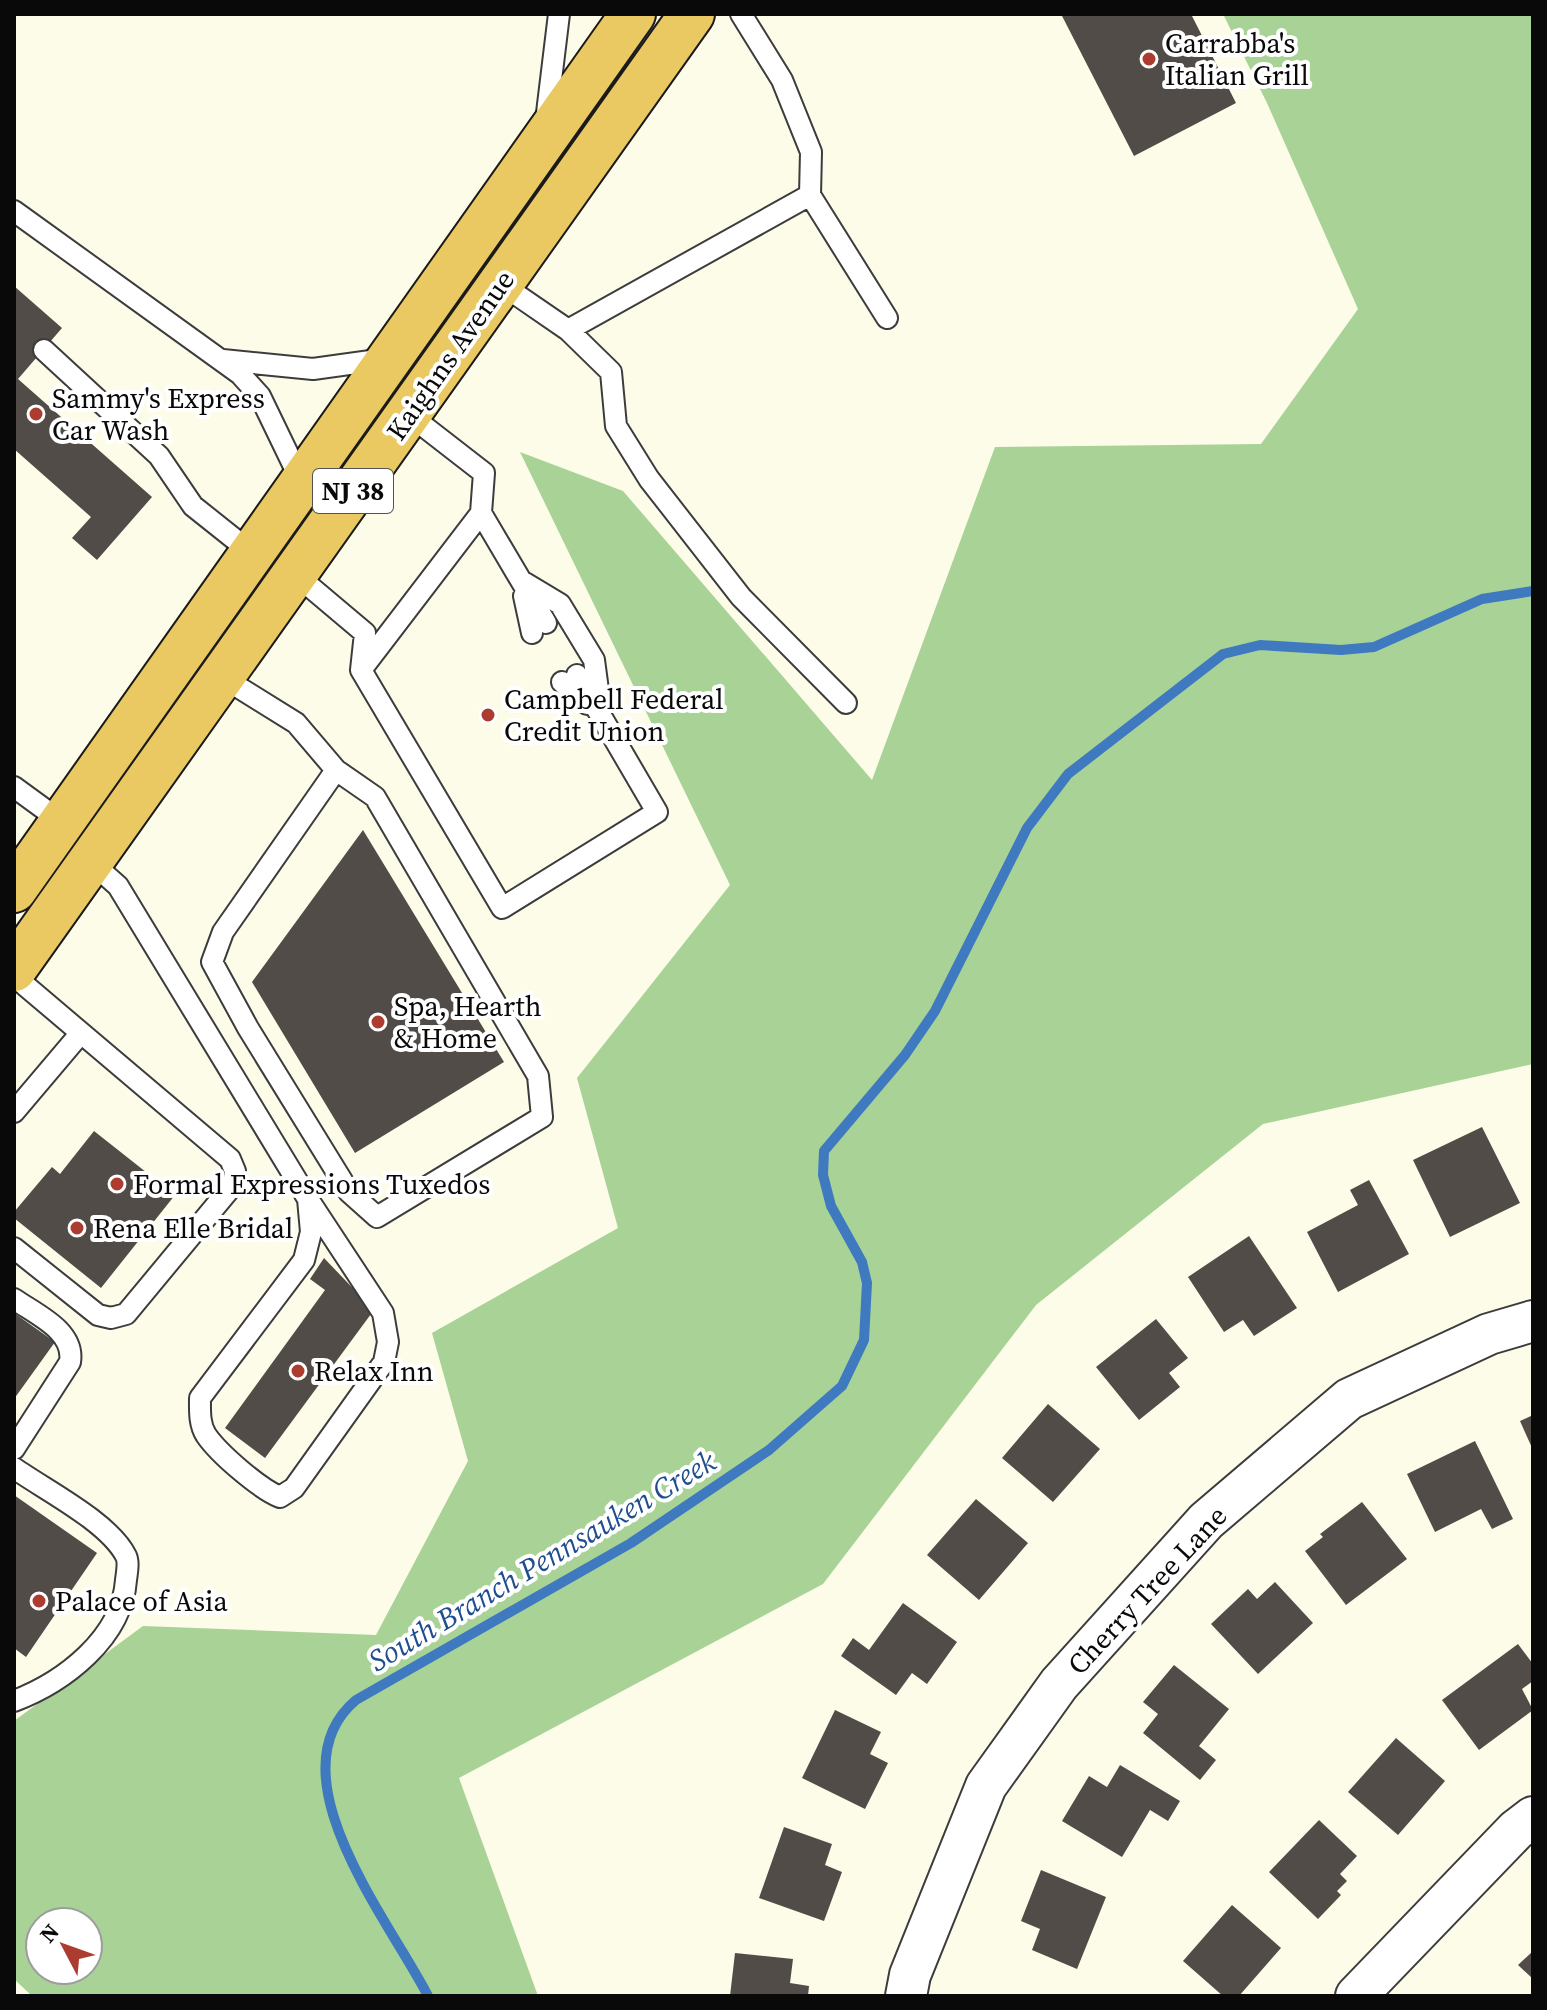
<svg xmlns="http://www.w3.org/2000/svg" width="1547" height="2010" font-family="'Source Serif 4',serif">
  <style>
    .forest { fill: #a8d296; fill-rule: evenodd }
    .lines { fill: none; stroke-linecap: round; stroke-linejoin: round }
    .stream { stroke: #3f79c0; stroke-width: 10 }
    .building { fill: #514c47 }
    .service-casing { stroke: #3c3c3c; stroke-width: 24 }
    .minor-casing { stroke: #3c3c3c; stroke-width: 44 }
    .trunk-casing { stroke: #1a1a1a; stroke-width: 48 }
    .service { stroke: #fff; stroke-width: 20 }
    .minor { stroke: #fff; stroke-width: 40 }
    .trunk { stroke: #eac862; stroke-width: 44 }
    .poi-dot { fill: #ac3c2f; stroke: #fff; stroke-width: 3 }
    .labels { text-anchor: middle; stroke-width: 8; stroke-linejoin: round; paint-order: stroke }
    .shield { fill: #fff; stroke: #535353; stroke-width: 2 }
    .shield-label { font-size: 26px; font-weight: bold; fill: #090909 }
    .poi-label { font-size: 28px; fill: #090909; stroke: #fff; text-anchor: start }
    .street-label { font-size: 28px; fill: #090909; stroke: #fff }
    .water-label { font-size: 30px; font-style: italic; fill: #1f4d8e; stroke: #fff }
  </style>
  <rect width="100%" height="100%" fill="#fdfce8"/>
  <path class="forest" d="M1223 14H1533V1064L1263 1124 1036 1305 823 1584 459 1778 538 1996H32L14 1979V1721L143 1626 376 1635 468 1461 432 1333 618 1228 577 1078 730 885 520 452 623 491 872 780 995 447 1261 444 1358 309 1267 103ZM40 1922H88V1970H40Z"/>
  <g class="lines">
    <path class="stream" d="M428 1996C391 1923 269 1773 356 1700L631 1543 769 1450 842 1386 864 1340 867 1283 862 1262 831 1206 823 1175 824 1151 905 1055 935 1011 1027 828 1068 774 1223 654 1260 645 1341 650 1374 647 1482 599 1533 591"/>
  </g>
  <path class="building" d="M1061 14H1191L1236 103 1134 156Z
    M14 286 62 328 18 379 152 497 97 560 72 538 91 517 14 449Z
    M363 830 504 1062 355 1153 252 982Z
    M1482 1127 1520 1203 1450 1237 1413 1160Z
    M94 1131 175 1195 101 1288 14 1218V1212L52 1167 60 1174Z
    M1369 1180 1409 1254 1338 1292 1307 1232 1358 1205 1350 1190Z
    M1249 1236 1297 1308 1254 1336 1243 1320 1224 1332 1188 1277Z
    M324 1258 367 1303 371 1314 265 1458 225 1428 325 1290 310 1279Z
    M14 1313 55 1342 14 1399Z
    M1156 1319 1188 1358 1169 1373 1180 1387 1139 1420 1096 1367Z
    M1048 1404 1100 1449 1053 1502 1002 1458Z
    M1533 1415V1450L1520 1421Z
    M1475 1441 1513 1519 1492 1529 1481 1509 1435 1532 1407 1474Z
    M14 1495 97 1553 26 1657 14 1648Z
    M976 1499 1028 1543 979 1600 927 1555Z
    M1362 1502 1407 1559 1346 1605 1305 1551 1323 1537 1320 1534Z
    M1275 1582 1313 1623 1258 1674 1211 1624 1248 1589 1257 1599Z
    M903 1603 957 1642 927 1684 912 1673 896 1695 841 1656 853 1638 869 1650Z
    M1518 1644 1533 1664V1681L1522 1689 1533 1710 1479 1750 1442 1700Z
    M1174 1665 1229 1709 1199 1746 1216 1760 1200 1780 1143 1733 1158 1714 1143 1702Z
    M835 1710 881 1732 870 1754 888 1763 865 1809 802 1778Z
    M1396 1738 1445 1781 1398 1835 1348 1792Z
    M1120 1765 1180 1801 1168 1821 1150 1810 1122 1857 1062 1821 1089 1776 1107 1787Z
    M1319 1820 1357 1856 1340 1874 1347 1881 1337 1891 1341 1895 1318 1919 1269 1872Z
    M784 1827 832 1844 825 1865 842 1872 824 1921 759 1898Z
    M1041 1870 1106 1897 1077 1969 1032 1950 1040 1929 1021 1921Z
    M1232 1905 1281 1948 1239 1996H1223L1183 1961Z
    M1533 1951V1979L1518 1965Z
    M735 1953 793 1959 790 1983 809 1986 808 1996H730Z"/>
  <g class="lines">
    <defs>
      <path id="service" d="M741 14 782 80 811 152 810 195 887 318
        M546 121 559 14
        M14 211 240 374 260 396 302 483
        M501 284 568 330 611 372 616 426 649 479 741 597 846 703
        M568 330 810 195
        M44 350 159 456 193 506 252 553
        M223 360 313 369 385 359
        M408 414 484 473 481 513 546 623
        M295 574 365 633 361 670 502 908 657 812 577 675
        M525 583 560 604 594 660 600 705
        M524 596 532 633
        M361 670 481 513
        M222 677 296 723 336 770 375 797 538 1076 542 1117 377 1217 349 1192 248 1028 212 962 223 932 336 770
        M562 682 587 704
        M14 787 62 822
        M91 862 118 886 308 1199 383 1313 388 1342 384 1362 294 1488 280 1497C260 1489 219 1454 206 1435 199 1424 200 1410 200 1398L304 1260 311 1232 308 1199
        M14 976 230 1159 235 1171 233 1185 126 1314 111 1318 98 1315 14 1248
        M14 1112 80 1034
        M14 1299C37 1315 75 1331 70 1362L14 1449
        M14 1468C45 1490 109 1522 126 1556 129 1562 127 1572 126 1580 122 1638 64 1682 14 1701"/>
      <path id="minor" d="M906 1996 910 1975 986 1786 1059 1684 1206 1521 1349 1399 1489 1334 1533 1321
        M1356 1996 1516 1830 1533 1817"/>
      <path id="trunk" d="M14 890 633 14
        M14 969 692 14"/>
    </defs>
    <use href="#service" class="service-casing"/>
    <use href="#minor" class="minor-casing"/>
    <use href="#trunk" class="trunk-casing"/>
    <use href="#service" class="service"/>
    <use href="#minor" class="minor"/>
    <use href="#trunk" class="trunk"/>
  </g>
  <g class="poi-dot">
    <circle cx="1149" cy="59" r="8"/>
    <circle cx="36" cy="414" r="8"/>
    <circle cx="488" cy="715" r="8"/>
    <circle cx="378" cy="1022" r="8"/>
    <circle cx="117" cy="1184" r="8"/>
    <circle cx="77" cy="1228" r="8"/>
    <circle cx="298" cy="1371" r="8"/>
    <circle cx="39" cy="1601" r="8"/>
  </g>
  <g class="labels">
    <rect class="shield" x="313" y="469" width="80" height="44" rx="6"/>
    <g class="shield-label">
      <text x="353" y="500">NJ 38</text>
    </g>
    <g class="poi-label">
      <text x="1165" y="53">Carrabba's<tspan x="1165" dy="32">Italian Grill</tspan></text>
      <text x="52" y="408">Sammy's Express<tspan x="52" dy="32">Car Wash</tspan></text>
      <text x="504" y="709">Campbell Federal<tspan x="504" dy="32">Credit Union</tspan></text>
      <text x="394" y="1016">Spa, Hearth<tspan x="394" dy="32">&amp; Home</tspan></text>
      <text x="133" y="1194">Formal Expressions Tuxedos</text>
      <text x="93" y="1238">Rena Elle Bridal</text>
      <text x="314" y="1381">Relax Inn</text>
      <text x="55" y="1611">Palace of Asia</text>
    </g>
    <g class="street-label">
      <text transform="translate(450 355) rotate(-55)" y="10">Kaighns Avenue</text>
      <text transform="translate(1147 1590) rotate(-47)" y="10">Cherry Tree Lane</text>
    </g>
    <g class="water-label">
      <text transform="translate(542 1561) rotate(-31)" y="10">South Branch Pennsauken Creek</text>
    </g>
  </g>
  <rect width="1547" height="2010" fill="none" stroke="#090909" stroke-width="32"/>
  <g transform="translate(64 1946) rotate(311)"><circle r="38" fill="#ffffff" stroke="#9d9d9d" stroke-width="2"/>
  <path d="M0-6L14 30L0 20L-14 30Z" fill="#ac3c2f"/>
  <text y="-12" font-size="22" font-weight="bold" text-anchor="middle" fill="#090909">N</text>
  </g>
</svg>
